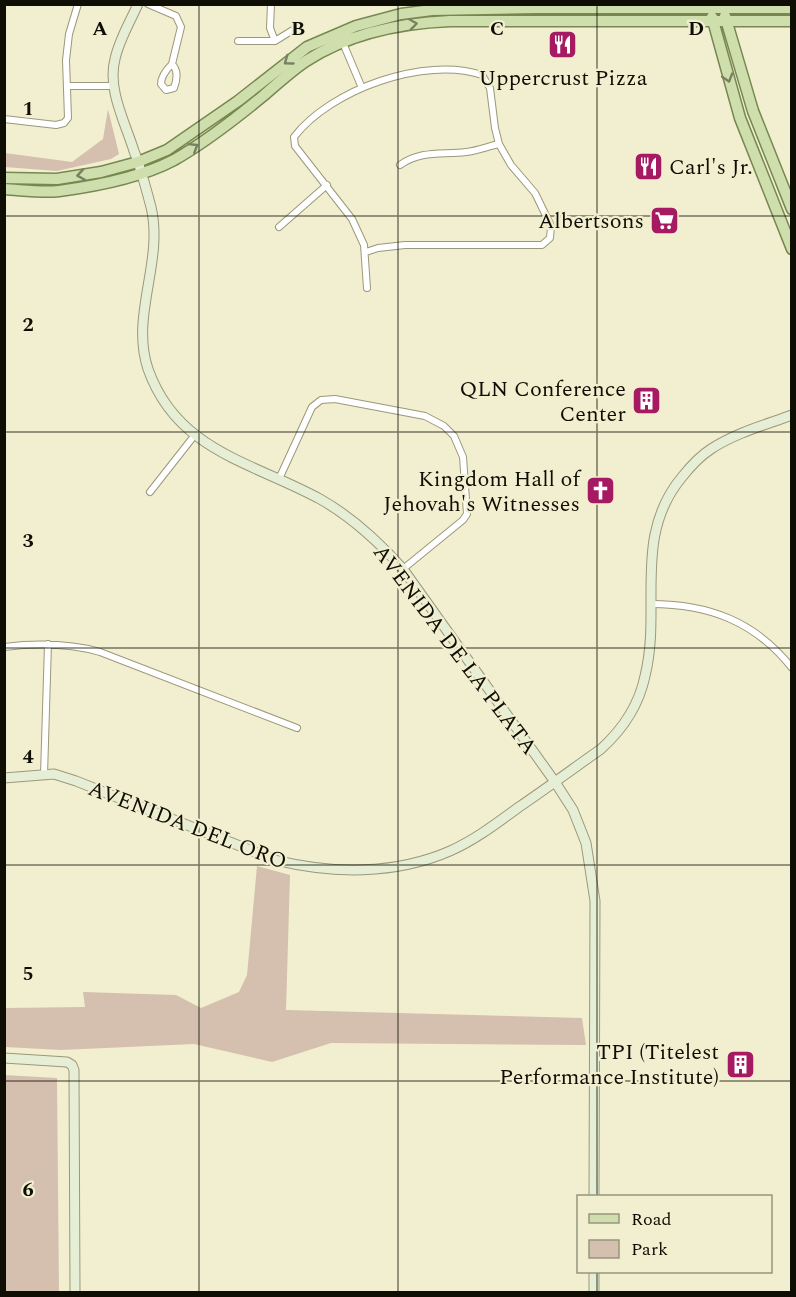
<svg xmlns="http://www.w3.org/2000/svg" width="796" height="1297" font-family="Spectral,serif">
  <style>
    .green { fill: #d5bfae }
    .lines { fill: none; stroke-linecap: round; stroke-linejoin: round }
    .street-casing { stroke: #9b987b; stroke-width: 8 }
    .secondary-casing { stroke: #9b987b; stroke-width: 11 }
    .primary-casing { stroke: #76884f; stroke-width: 13 }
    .street { stroke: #fff; stroke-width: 6 }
    .secondary { stroke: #e6efd6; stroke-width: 9 }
    .primary { stroke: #cedfad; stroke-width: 10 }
    .oneway { stroke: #788161 }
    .grid { fill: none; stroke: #0f0e04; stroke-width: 1.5; stroke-opacity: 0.55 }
    .labels { text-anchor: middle; stroke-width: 4.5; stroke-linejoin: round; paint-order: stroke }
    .poi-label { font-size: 22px; fill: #0f0e04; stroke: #f2efd0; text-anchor: end }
    .street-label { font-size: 22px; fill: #0f0e04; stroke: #f2efd0 }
    .grid-label { font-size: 20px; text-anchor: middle; font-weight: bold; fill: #0f0e04; stroke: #f2efd0; stroke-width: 4.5; stroke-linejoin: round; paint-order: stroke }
  </style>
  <rect width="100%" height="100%" fill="#f2efd0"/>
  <path class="green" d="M108 109 119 154 111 159 57 171 5 167V153L72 162 103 139Z
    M257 866 290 875 286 1010 582 1018 586 1045 331 1043 272 1062 194 1044 61 1050 5 1047V1008L85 1007 83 992 176 995 201 1008 239 992 247 975Z
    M4 1075 57 1078 59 1292H5Z"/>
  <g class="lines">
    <defs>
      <path id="street" d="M148 4 176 16 181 27 172 64C167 69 161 76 161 84L166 90 174 88C177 80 179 71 172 64
        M271 4 270 28 275 41
        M238 41H275L301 25
        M343 43 362 88
        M67 86H113
        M4 119 56 125 64 123 68 118 66 60 69 34 78 4
        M400 165C421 150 442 155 466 152 477 151 489 146 499 144
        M279 227 327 185
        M366 252 378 248 405 245H542L550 238 551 226 535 193 511 165 499 144 495 128 490 88 482 75C425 56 331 89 294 137L295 146 352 219 364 245 367 288
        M279 479 312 407 321 400 335 399 425 416 444 426 454 436 463 457 467 514 463 520 403 569
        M150 492 194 436
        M651 604C708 604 755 621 792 668
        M4 647C37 643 68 643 100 652L297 728
        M44 775 48 644"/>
      <path id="secondary" d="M138 4C130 22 119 40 115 59 107 89 125 122 134 151 141 169 146 188 151 207 164 262 130 315 148 369 177 451 252 462 320 499 352 517 378 541 403 569L555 782 573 810 586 843 595 901 594 1196
        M4 778 54 774 76 781 275 860C332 874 395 875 450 851 475 840 497 823 519 807 547 788 574 768 601 749 623 729 639 705 645 676 662 607 632 537 682 477 690 467 700 456 711 449 735 433 765 425 792 415
        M4 1058 67 1062 72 1065 74 1070 75 1292
        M594 1292V1272"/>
      <path id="primary" d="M725 16 753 111 792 209
        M712 17 740 118 792 249
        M4 178 57 179 101 172 138 162 167 150 238 101 307 47 356 26 401 14 432 10 537 8H792
        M4 189C22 190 42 193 59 191 97 186 140 178 174 160 206 142 235 119 263 96 277 84 291 71 306 61 348 34 401 23 450 21H792"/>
    </defs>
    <use href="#street" class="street-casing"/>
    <use href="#secondary" class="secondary-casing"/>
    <use href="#primary" class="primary-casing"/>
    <use href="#street" class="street"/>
    <use href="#secondary" class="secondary"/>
    <use href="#primary" class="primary"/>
  </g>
  <defs><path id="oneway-chevron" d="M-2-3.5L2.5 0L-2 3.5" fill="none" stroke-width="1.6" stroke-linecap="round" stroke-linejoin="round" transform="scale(1.5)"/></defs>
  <g class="oneway">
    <use href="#oneway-chevron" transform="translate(413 24) rotate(-8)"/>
    <use href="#oneway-chevron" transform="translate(288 61) rotate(144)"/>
    <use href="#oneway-chevron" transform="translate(728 78) rotate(73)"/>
    <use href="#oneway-chevron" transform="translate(194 147) rotate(-32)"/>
    <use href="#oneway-chevron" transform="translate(81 175) rotate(171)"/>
  </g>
  <path class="grid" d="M199 4V1292M398 4V1292M597 4V1196M4 216H792M4 432H792M4 648H792M4 865H792M4 1081H792M597 1272V1292"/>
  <defs>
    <symbol id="restaurant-square" viewBox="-11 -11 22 22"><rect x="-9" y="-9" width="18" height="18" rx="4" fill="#a51a60" stroke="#f2efd0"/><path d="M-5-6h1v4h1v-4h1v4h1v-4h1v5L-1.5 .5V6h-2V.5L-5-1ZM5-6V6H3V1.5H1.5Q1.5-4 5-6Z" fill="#fff"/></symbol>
    <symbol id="supermarket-square" viewBox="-11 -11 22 22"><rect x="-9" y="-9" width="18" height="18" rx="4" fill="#a51a60" stroke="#f2efd0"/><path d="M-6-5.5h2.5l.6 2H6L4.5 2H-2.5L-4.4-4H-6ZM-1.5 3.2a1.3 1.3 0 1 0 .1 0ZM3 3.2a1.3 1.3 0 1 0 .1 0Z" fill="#fff"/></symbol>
    <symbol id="building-square" viewBox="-11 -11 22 22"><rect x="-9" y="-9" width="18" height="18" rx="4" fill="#a51a60" stroke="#f2efd0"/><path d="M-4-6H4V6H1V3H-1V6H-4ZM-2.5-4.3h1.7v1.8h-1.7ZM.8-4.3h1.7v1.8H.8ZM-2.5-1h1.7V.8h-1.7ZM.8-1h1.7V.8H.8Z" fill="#fff"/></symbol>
    <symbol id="church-square" viewBox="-11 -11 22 22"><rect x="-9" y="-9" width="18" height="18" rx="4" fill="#a51a60" stroke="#f2efd0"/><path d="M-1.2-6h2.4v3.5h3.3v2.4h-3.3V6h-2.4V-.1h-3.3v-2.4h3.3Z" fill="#fff"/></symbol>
  </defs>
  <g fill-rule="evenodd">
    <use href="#restaurant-square" x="546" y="28" width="33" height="33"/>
    <use href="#restaurant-square" x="632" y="150" width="33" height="33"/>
    <use href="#supermarket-square" x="648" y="204" width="33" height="33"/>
    <use href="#building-square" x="630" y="384" width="33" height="33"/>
    <use href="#church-square" x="584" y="474" width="33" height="33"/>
    <use href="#building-square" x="724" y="1048" width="33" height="33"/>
  </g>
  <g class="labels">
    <g class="poi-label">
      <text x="563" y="85" text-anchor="middle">Uppercrust Pizza</text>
      <text x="669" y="174" text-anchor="start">Carl's Jr.</text>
      <text x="644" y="228">Albertsons</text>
      <text x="626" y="396">QLN Conference<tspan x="626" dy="25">Center</tspan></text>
      <text x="580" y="486">Kingdom Hall of<tspan x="580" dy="25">Jehovah's Witnesses</tspan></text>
      <text x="719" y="1059">TPI (Titelest<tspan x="719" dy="25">Performance Institute)</tspan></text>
    </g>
    <g class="street-label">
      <text transform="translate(456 649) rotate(53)" y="8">AVENIDA DE LA PLATA</text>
      <text transform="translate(188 824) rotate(21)" y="8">AVENIDA DEL ORO</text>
    </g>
  </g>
  <g class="grid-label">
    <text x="100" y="35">A</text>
    <text x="298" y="35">B</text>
    <text x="497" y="35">C</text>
    <text x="696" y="35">D</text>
    <text x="28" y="115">1</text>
    <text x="28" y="331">2</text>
    <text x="28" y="547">3</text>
    <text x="28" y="763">4</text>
    <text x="28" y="980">5</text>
    <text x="28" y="1196">6</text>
  </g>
  <rect width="796" height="1297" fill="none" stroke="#0f0e04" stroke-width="12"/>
  <rect x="577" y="1195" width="195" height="78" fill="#f2efd0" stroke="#97957e" stroke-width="1.5"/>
  <rect x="589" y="1214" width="30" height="9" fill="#cedfad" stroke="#97957e" stroke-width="1.5"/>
  <text x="631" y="1225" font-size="18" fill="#0f0e04">Road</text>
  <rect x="589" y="1240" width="30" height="18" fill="#d5bfae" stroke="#97957e" stroke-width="1.5"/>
  <text x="631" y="1255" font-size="18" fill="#0f0e04">Park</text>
</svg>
